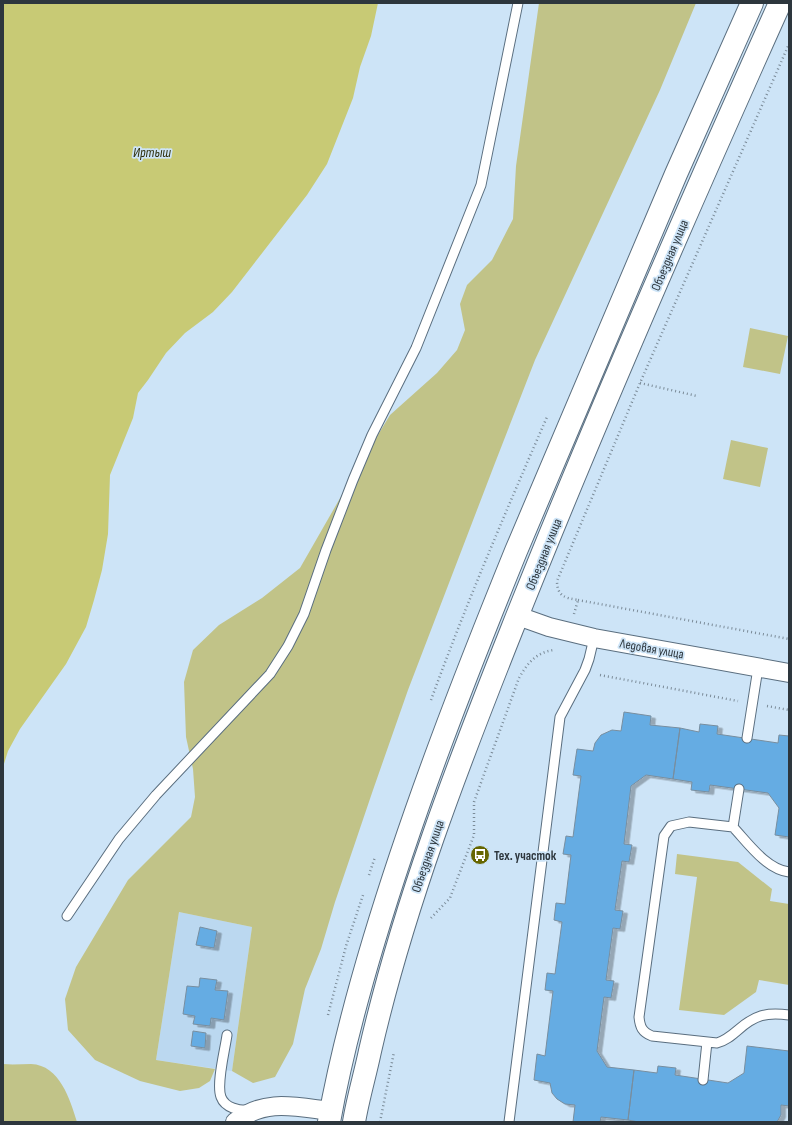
<svg xmlns="http://www.w3.org/2000/svg" width="792" height="1125" font-family="'Sofia Sans Condensed',sans-serif">
  <style>
    .built { fill: #bbd8f0 }
    .green { fill: #c1c388 }
    .water { fill: #c8ca75 }
    .building { fill: #65ace3; stroke: #788e9f; filter: url(#shadow) }
    .lines { fill: none; stroke-linecap: round; stroke-linejoin: round }
    .lane-casing { stroke: #5a6e7f; stroke-width: 11 }
    .street-casing { stroke: #5a6e7f; stroke-width: 20 }
    .primary-casing { stroke: #5a6e7f; stroke-width: 24 }
    .path { stroke: #7b8b98; stroke-width: 2.5; stroke-dasharray: 1 3; stroke-linecap: butt }
    .lane { stroke: #fff; stroke-width: 9 }
    .street { stroke: #fff; stroke-width: 18 }
    .primary { stroke: #fff; stroke-width: 22 }
    .labels { text-anchor: middle; stroke-width: 3.5; stroke-linejoin: round; paint-order: stroke }
    .street-label { font-size: 13px; fill: #2d363d; stroke: #cde4f7 }
    .poi-label { font-size: 13px; font-weight: bold; fill: #2d363d; stroke: #cde4f7; text-anchor: start }
    .water-label { font-size: 14px; font-style: italic; fill: #2e2e09; stroke: #cde4f7 }
  </style>
  <defs>
    <filter id="shadow"><feDropShadow dx="4.5" dy="2.5" stdDeviation="0" flood-color="#0004"/></filter>
  </defs>
  <rect width="100%" height="100%" fill="#cde4f7"/>
  <path class="built" d="M179 912 252 927 232 1071 156 1060Z"/>
  <path class="green" d="M539 3H696L660 90 535 360 495 463 408 690 373 790 335 902 321 949 305 989 293 1044 275 1077 253 1083 232 1071 252 927 179 912 156 1060 215 1069 210 1081 199 1088 180 1091 140 1081 95 1060 68 1030 65 999 76 967 128 880 191 817 195 797 193 769 186 737 184 682 193 650 219 625 262 598 300 568 347 486 390 415 437 373 457 350 465 330 460 304 467 285 492 260 513 219 516 166Z
    M750 328 788 336 780 374 743 367Z
    M731 440 768 448 760 487 723 479Z
    M677 854 738 862 772 889 770 901 789 904V985L759 980 756 992 724 1015 679 1010 697 877 675 874Z
    M3 1064C13 1065 22 1064 31 1064 60 1065 70 1100 77 1122H3Z"/>
  <path class="water" d="M3 3H378L371 36 360 67 353 98 327 164 307 195 232 292 213 312 185 333 166 353 148 380 138 393 133 418 110 475 108 534 102 570 94 600 86 627 66 664 20 729 8 751 3 767Z"/>
  <path class="building" d="M624 712 651 716 650 725 680 728 673 779 646 775 631 786 624 844 632 845 629 862 622 861 615 910 623 911 620 929 613 928 606 980 614 981 611 998 604 997 597 1051 607 1067 634 1070 628 1120 601 1117 600 1122H573L575 1105 565 1104 557 1099 552 1093 550 1083 534 1080 537 1054 545 1056 553 991 545 990 547 973 555 974 562 922 554 920 556 903 565 904 571 855 563 854 566 836 573 837 581 776 573 775 577 749 593 751 595 743 601 735 612 730 621 731Z
    M700 724 718 726 717 734 778 743 779 735 789 736V837L775 835 779 808 768 793 710 785 709 792 691 790 692 782 673 779 680 728 699 732Z
    M200 927 217 931 214 948 196 945Z
    M200 978 217 980 215 990 228 991 224 1020 211 1018 210 1026 193 1024 195 1016 183 1014 187 986 199 987Z
    M193 1031 206 1033 205 1048 191 1046Z
    M747 1046 789 1051V1106L781 1105V1115L777 1122H639L628 1120 634 1070 657 1073 658 1066 676 1068 675 1075 728 1083 744 1073Z"/>
  <g class="lines">
    <defs>
      <path id="lane" d="M747 738 758 668
        M733 827 739 789
        M789 872C766 869 748 843 733 827L689 822 671 826 664 836 639 1017C640 1027 642 1032 652 1036L717 1043C725 1041 731 1036 738 1030 755 1015 766 1012 789 1015
        M67 916 119 839 156 795 270 674 288 646 304 614 326 550 353 480 372 435 416 348 481 185 518 3
        M227 1035C225 1050 216 1084 221 1097 225 1108 239 1111 250 1110
        M703 1080 707 1042
        M509 1122 560 717 585 670 589 659 594 638"/>
      <path id="street" d="M518 616 549 627 594 638 789 673
        M235 1122C265 1098 296 1107 331 1111"/>
      <path id="primary" d="M329 1122C340 1060 356 1000 374 940 414 807 464 679 516 551L676 174 752 3
        M354 1122C358 1098 365 1075 370 1051 403 907 457 767 512 629 596 418 687 210 780 3"/>
    </defs>
    <use href="#lane" class="lane-casing"/>
    <use href="#street" class="street-casing"/>
    <use href="#primary" class="primary-casing"/>
    <path class="path" d="M640 383 697 396
      M578 600 789 639
      M574 614 578 600C565 598 557 596 557 581L640 383 789 44
      M600 675 738 701
      M431 700C466 604 506 511 547 417
      M767 706 789 710
      M369 875 375 857
      M431 918 450 898 474 835V802L519 678C527 664 536 652 554 650
      M328 1015 346 946 363 895
      M380 1122 394 1052"/>
    <use href="#lane" class="lane"/>
    <use href="#street" class="street"/>
    <use href="#primary" class="primary"/>
  </g>
  <defs>
    <symbol id="bus-disc" viewBox="-11 -11 22 22"><circle r="9.5" fill="#660" stroke="#cde4f7"/><path d="M-5-6H5V4H4V6H2V4H-2V6H-4V4H-5ZM-3.5-4V0h7V-4ZM-3.5 1.2v1.5H-2V1.2ZM2 1.2v1.5H3.5V1.2Z" fill="#fff"/></symbol>
  </defs>
  <g fill-rule="evenodd">
    <use href="#bus-disc" x="469" y="844" width="22" height="22"/>
  </g>
  <g class="labels">
    <g class="street-label">
      <text transform="translate(669 255) rotate(-67)" y="5">Объездная улица</text>
      <text transform="translate(543 554) rotate(-68)" y="5">Объездная улица</text>
      <text transform="translate(652 648) rotate(10)" y="5">Ледовая улица</text>
      <text transform="translate(427 856) rotate(-71)" y="5">Объездная улица</text>
    </g>
    <g class="poi-label">
      <text x="494" y="860">Тех. участок</text>
    </g>
    <g class="water-label">
      <text x="152" y="157">Иртыш</text>
    </g>
  </g>
  <rect width="792" height="1125" fill="none" stroke="#2d363d" stroke-width="8"/>
</svg>
